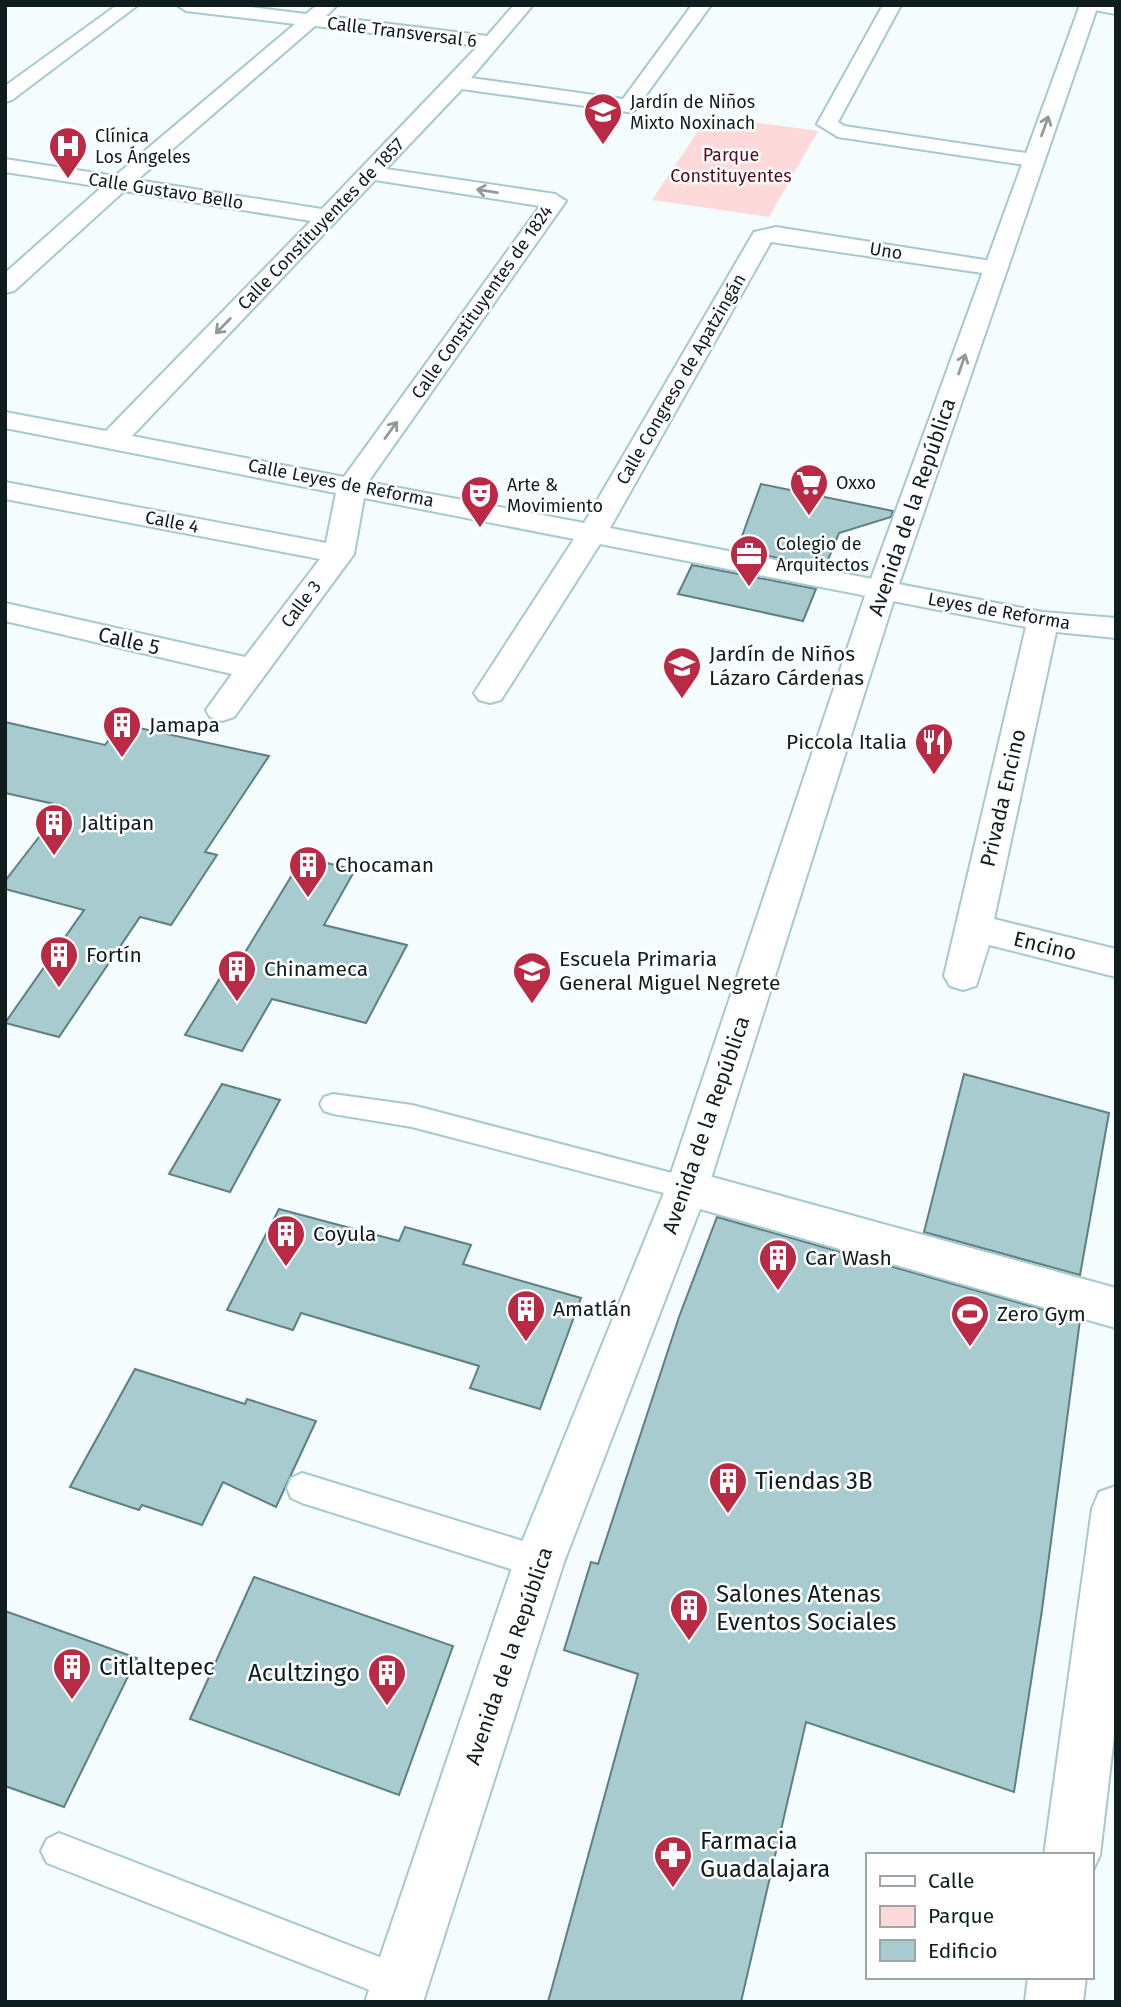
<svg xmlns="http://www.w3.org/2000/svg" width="1121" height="2007" font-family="'Fira Sans',sans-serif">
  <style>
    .green { fill: #fed9da }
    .building { fill: #a8cbd0; stroke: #5e7f83; stroke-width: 2 }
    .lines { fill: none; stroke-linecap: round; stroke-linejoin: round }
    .service-casing { stroke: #a6c9ce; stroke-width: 4 }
    .minor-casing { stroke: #a6c9ce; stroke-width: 4 }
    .secondary-casing { stroke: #a6c9ce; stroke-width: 4 }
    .service { fill: #fff; fill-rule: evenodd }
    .minor { fill: #fff; fill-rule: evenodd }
    .secondary { fill: #fff; fill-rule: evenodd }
    .oneway { stroke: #93999a }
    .labels { text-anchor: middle; stroke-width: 5; stroke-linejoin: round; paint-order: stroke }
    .far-street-label { font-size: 18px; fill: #0f1d1f; stroke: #fff }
    .far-poi-label { font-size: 18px; fill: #0f1d1f; stroke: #fff; text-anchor: start }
    .far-park-label { font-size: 18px; fill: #550c1a; stroke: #fff }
    .street-label { font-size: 21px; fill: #0f1d1f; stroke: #fff }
    .poi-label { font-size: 21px; fill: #0f1d1f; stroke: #fff; text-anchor: start }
    .near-poi-label { font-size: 24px; fill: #0f1d1f; stroke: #fff; text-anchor: start }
  </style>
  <rect width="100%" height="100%" fill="#f5fcfd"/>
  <path class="green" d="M708 116 818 131 769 217 652 200Z"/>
  <path class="building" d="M761 484 893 511 891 517 839 533 825 567 737 550Z
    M692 565 816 589 803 621 678 594Z
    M5 722 105 745 121 724 269 756 205 852 217 855 171 925 140 917 59 1037 5 1023 84 910 5 889V881L63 806 5 793Z
    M303 857 355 870 324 925 407 945 366 1023 272 999 242 1051 185 1035 233 957 241 959Z
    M964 1074 1109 1113 1080 1275 924 1232Z
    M222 1084 280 1100 230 1192 169 1174Z
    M279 1209 399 1241 405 1227 471 1245 463 1264 581 1298 540 1409 470 1388 479 1366 301 1313 293 1330 227 1310Z
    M717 1217 1080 1320 1042 1610 1014 1792 806 1722 741 2002H548L638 1674 564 1650 591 1562 598 1564 679 1317Z
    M135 1369 245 1404 247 1399 316 1421 276 1507 223 1482 202 1525 142 1505 139 1510 70 1487Z
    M254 1577 453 1646 399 1795 190 1719Z
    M5 1611 137 1658 64 1807 5 1786Z"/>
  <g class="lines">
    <defs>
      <path id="service" d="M333 1094 412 1105 687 1177 696 1180 700 1188 696 1196 687 1199 412 1127 333 1114 324 1111 320 1104 324 1097Z
        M302 1473 539 1546 550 1551 555 1562 550 1573 539 1578 302 1503 291 1498 287 1488 291 1478Z
        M59 1833 413 1970 419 1983 413 1996 400 2002 47 1863 41 1851 47 1839Z"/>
      <path id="minor" d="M117 5H138L12 100 5 102V86Z
        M177 5H234L306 14 317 5H337L326 16 487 36 514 5H533L471 78 623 99 692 5H711L635 110 628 112 462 89 386 169 555 194 566 201 368 482 584 523 754 232 776 227 1004 263 1008 268 1004 273 996 275 771 242 610 528 1043 612 1116 618V638L1056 632 994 919 1116 949V977L989 945 976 986 963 990 950 986 944 976 1026 627 600 544 501 700 490 703 479 700 474 693 574 539 364 498 354 554 234 717 222 721 210 717 206 710 232 674 5 621V603L245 657 320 559 5 499V482L326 543 336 493 5 428V412L106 431 311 221 124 191 14 291 5 293V273L102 187 5 172V159L115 176 295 24 186 11ZM315 26 478 46 322 209 137 180ZM375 180 540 206 344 477 132 436Z
        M883 5H901L838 122 844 126 1032 154 1040 155 1043 160 1040 165 1032 166 838 137 817 124Z
        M1086 5H1116V14L1088 9Z
        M687 1170 1116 1288V1328L672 1201 666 1188 672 1175Z
        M1116 1486V1719L1100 1855 1091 1875V1855H1044L1092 1509 1099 1492Z
        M1028 1977H1086L1083 2002H1025Z"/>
      <path id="secondary" d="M1080 5H1098L897 590 708 1188 564 1562 423 2002H365L514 1562 666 1188 867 590Z"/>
    </defs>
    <use href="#service" class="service-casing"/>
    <use href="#minor" class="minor-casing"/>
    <use href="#secondary" class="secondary-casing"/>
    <use href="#service" class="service"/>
    <use href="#minor" class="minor"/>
    <use href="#secondary" class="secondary"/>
  </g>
  <defs><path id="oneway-shaft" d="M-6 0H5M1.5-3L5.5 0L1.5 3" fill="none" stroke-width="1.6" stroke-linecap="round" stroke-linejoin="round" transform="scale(1.75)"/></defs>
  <g class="oneway">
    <use href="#oneway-shaft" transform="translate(1045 126) rotate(-70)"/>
    <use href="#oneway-shaft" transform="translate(487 191) rotate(-171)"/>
    <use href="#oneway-shaft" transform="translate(223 326) rotate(134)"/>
    <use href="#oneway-shaft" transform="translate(962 364) rotate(-71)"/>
    <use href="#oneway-shaft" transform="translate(391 430) rotate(-54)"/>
  </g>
  <defs>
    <symbol id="school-pin" viewBox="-11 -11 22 30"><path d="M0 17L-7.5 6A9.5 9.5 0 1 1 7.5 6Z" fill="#bb2a44" stroke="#fff"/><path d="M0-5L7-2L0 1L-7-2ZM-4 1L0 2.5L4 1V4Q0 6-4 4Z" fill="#fff"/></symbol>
    <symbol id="hospital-pin" viewBox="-11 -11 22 30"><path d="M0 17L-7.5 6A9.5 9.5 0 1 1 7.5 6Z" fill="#bb2a44" stroke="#fff"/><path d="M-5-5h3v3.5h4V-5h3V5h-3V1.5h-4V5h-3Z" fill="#fff"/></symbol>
    <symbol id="supermarket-pin" viewBox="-11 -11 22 30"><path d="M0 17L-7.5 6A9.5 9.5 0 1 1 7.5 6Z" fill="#bb2a44" stroke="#fff"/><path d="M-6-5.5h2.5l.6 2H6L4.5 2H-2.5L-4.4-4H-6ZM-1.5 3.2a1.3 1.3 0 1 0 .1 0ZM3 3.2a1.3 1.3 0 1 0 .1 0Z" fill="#fff"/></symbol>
    <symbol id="theatre-pin" viewBox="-11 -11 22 30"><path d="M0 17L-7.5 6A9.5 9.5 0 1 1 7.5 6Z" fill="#bb2a44" stroke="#fff"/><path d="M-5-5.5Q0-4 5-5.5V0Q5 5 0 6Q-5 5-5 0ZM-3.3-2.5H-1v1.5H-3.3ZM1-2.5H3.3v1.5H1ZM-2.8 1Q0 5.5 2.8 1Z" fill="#fff"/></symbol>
    <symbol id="office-pin" viewBox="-11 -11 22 30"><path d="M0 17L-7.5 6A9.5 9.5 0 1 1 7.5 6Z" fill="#bb2a44" stroke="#fff"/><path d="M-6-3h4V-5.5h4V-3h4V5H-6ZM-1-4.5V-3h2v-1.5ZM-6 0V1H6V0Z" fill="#fff"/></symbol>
    <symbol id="building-pin" viewBox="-11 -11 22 30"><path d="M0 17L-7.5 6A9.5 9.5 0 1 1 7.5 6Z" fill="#bb2a44" stroke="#fff"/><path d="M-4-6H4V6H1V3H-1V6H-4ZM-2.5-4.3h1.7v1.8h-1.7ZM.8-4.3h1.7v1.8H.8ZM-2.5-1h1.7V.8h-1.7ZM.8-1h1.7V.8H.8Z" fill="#fff"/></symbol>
    <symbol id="restaurant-pin" viewBox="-11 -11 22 30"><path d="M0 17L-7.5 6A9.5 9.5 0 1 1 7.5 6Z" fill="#bb2a44" stroke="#fff"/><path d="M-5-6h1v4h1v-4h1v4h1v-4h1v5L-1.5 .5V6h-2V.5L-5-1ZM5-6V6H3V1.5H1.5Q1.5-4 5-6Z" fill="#fff"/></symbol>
    <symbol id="stadium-pin" viewBox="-11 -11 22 30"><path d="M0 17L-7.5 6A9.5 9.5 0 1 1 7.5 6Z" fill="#bb2a44" stroke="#fff"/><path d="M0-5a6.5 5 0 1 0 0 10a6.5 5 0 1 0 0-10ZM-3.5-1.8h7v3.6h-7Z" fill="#fff"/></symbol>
    <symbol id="pharmacy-pin" viewBox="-11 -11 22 30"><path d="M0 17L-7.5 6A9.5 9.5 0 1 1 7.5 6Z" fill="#bb2a44" stroke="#fff"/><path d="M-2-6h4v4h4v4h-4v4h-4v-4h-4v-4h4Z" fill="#fff"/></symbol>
  </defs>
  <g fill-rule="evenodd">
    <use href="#school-pin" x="581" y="90" width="44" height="60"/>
    <use href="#hospital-pin" x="46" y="124" width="44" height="60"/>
    <use href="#supermarket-pin" x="787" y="461" width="44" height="60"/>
    <use href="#theatre-pin" x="458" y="473" width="44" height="60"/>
    <use href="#office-pin" x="727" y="532" width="44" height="60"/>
    <use href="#school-pin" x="660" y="644" width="44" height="60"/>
    <use href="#building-pin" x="100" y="703" width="44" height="60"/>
    <use href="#restaurant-pin" x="912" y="720" width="44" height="60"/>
    <use href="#building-pin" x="32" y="801" width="44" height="60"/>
    <use href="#building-pin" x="286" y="843" width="44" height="60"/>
    <use href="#building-pin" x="37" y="933" width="44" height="60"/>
    <use href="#building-pin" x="215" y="947" width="44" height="60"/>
    <use href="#school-pin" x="510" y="949" width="44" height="60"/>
    <use href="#building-pin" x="264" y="1212" width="44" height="60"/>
    <use href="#building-pin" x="756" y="1236" width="44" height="60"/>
    <use href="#building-pin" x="504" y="1287" width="44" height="60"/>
    <use href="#stadium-pin" x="948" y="1292" width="44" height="60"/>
    <use href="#building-pin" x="706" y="1459" width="44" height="60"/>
    <use href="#building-pin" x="667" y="1586" width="44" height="60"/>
    <use href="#building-pin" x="50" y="1645" width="44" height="60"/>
    <use href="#building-pin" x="365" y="1651" width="44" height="60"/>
    <use href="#pharmacy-pin" x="651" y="1833" width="44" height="60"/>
  </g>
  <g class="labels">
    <g class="far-street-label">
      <text transform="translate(402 32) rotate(7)" y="6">Calle Transversal 6</text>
      <text transform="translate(166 191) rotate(9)" y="6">Calle Gustavo Bello</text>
      <text transform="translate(321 224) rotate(-46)" y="6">Calle Constituyentes de 1857</text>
      <text transform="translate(886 251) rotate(9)" y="6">Uno</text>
      <text transform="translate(482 302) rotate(-55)" y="6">Calle Constituyentes de 1824</text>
      <text transform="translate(681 379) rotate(-60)" y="6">Calle Congreso de Apatzingán</text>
      <text transform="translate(341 483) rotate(11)" y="6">Calle Leyes de Reforma</text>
      <text transform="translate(172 522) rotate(11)" y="6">Calle 4</text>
      <text transform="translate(301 604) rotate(-53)" y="6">Calle 3</text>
      <text transform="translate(999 611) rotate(10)" y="6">Leyes de Reforma</text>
    </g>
    <g class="far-poi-label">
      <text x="630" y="108">Jardín de Niños<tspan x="630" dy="21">Mixto Noxinach</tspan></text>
      <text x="95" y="142">Clínica<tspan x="95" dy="21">Los Ángeles</tspan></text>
      <text x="836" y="489">Oxxo</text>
      <text x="507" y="491">Arte &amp;<tspan x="507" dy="21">Movimiento</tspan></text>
      <text x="776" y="550">Colegio de<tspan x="776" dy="21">Arquitectos</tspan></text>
    </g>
    <g class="far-park-label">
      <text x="731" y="161">Parque<tspan x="731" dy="21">Constituyentes</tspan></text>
    </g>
    <g class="street-label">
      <text transform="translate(912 507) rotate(-71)" y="7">Avenida de la República</text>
      <text transform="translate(129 641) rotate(13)" y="7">Calle 5</text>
      <text transform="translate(1003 798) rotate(-77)" y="7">Privada Encino</text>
      <text transform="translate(1045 946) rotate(14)" y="7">Encino</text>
      <text transform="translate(706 1125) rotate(-71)" y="7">Avenida de la República</text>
      <text transform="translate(509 1656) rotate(-71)" y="7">Avenida de la República</text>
    </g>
    <g class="poi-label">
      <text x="709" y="661">Jardín de Niños<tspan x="709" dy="24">Lázaro Cárdenas</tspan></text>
      <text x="149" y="732">Jamapa</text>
      <text x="907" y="749" text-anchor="end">Piccola Italia</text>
      <text x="81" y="830">Jaltipan</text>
      <text x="335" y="872">Chocaman</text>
      <text x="86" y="962">Fortín</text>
      <text x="559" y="966">Escuela Primaria<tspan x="559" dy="24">General Miguel Negrete</tspan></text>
      <text x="264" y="976">Chinameca</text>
      <text x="313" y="1241">Coyula</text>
      <text x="805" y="1265">Car Wash</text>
      <text x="553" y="1316">Amatlán</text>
      <text x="997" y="1321">Zero Gym</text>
    </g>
    <g class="near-poi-label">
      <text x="755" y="1489">Tiendas 3B</text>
      <text x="716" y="1602">Salones Atenas<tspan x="716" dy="28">Eventos Sociales</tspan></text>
      <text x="99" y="1675">Citlaltepec</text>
      <text x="360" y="1681" text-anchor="end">Acultzingo</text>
      <text x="700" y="1849">Farmacia<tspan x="700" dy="28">Guadalajara</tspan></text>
    </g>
  </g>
  <rect width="1121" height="2007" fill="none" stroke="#0f1d1f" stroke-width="14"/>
  <rect x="866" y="1853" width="228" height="126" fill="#ffffff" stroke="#9fa5a5" stroke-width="2"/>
  <rect x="880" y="1876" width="35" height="10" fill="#ffffff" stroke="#9fa5a5" stroke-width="2"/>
  <text x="928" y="1888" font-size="21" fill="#0f1d1f">Calle</text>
  <rect x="880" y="1906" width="35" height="21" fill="#fed9da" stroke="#9fa5a5" stroke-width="2"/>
  <text x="928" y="1923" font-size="21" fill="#0f1d1f">Parque</text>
  <rect x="880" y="1940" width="35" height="21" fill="#a8cbd0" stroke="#9fa5a5" stroke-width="2"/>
  <text x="928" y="1958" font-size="21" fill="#0f1d1f">Edificio</text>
</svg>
